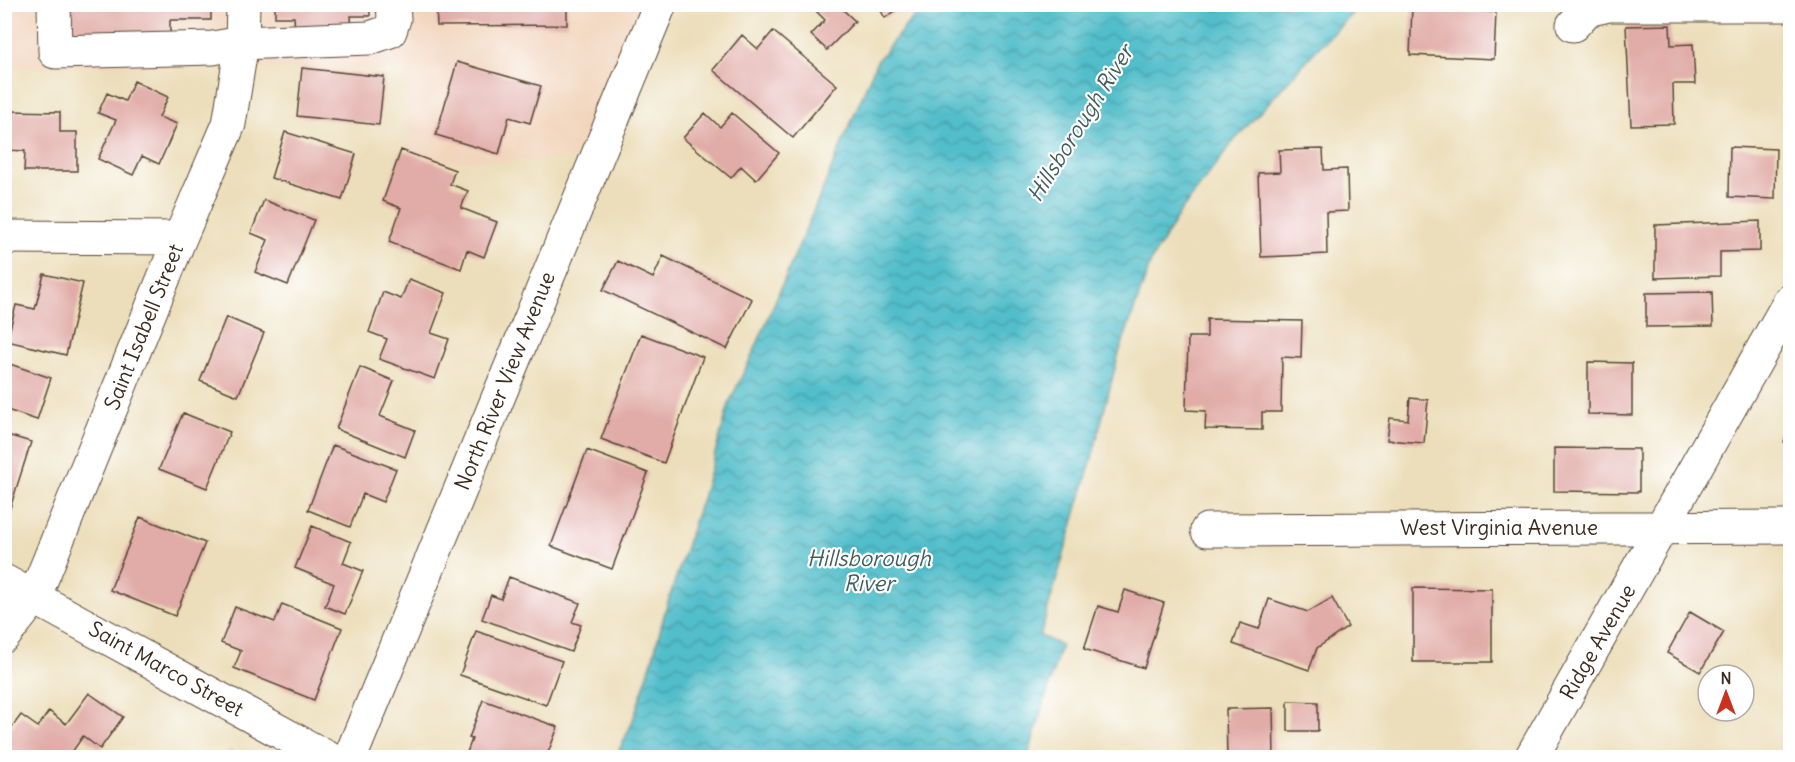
<svg xmlns="http://www.w3.org/2000/svg" width="1795" height="762" font-family="Delius,sans-serif">
  <style>
    .built { fill: #f2d5bd }
    .water { fill: url(#water-waves); stroke: #467474; stroke-width: 1.5 }
    .building { fill: #e1aca7 }
    .lines { fill: none; stroke-linecap: round; stroke-linejoin: round }
    .minor-casing { stroke: #564535; stroke-width: 35 }
    .minor { stroke: #fff; stroke-width: 33 }
    .labels { text-anchor: middle; stroke-width: 4.5; stroke-linejoin: round; paint-order: stroke }
    .street-label { font-size: 21px; fill: #3b2a1e; stroke: #fff }
    .water-label { font-size: 22px; font-style: italic; fill: #435e5a; stroke: #fff }
  </style>
  <defs>
    <pattern id="water-waves" width="16" height="10" patternUnits="userSpaceOnUse" patternTransform="scale(1.5)"><rect width="16" height="10" fill="#51beca"/><path d="M0 5q4-4 8 0t8 0" fill="none" stroke="#449ba3"/></pattern>
  </defs>
  <rect width="100%" height="100%" fill="#fff"/>
  <filter id="ink" filterUnits="userSpaceOnUse"><feTurbulence type="fractalNoise" baseFrequency=".0167" numOctaves="2"/><feDisplacementMap in="SourceGraphic" scale="12" xChannelSelector="R" yChannelSelector="G"/><feConvolveMatrix kernelMatrix="1 2 1 2 8 2 1 2 1" color-interpolation-filters="sRGB"/></filter>
  <filter id="wash" filterUnits="userSpaceOnUse"><feTurbulence type="fractalNoise" baseFrequency=".008" numOctaves="4" result="noise"/><feDisplacementMap in="SourceGraphic" scale="24" xChannelSelector="R" yChannelSelector="G"/><feGaussianBlur stdDeviation="1.35" result="paint"/><feColorMatrix in="noise" values="0 0 0 0 0 0 0 0 0 0 0 0 0 0 0 0 0 1.4 0 .05"/><feComposite in="paint" operator="in"/></filter>
  <g filter="url(#wash)">
    <rect width="100%" height="100%" fill="#ecdeba"/>
    <path class="built" d="M5 5H231L225 68 5 66Z
      M258 5H645L581 160 408 162 407 71 253 69Z"/>
    <path class="water" d="M923 5H1361L1317 49 1233 142 1181 211 1152 259 1118 356 1092 458 1040 636 1061 645 1028 757H616L632 723 652 661 666 608 704 492 730 401 755 349 877 61Z"/>
    <g id="blocks">
      <path class="building" d="M68 4H211V20H170V41L67 40Z
        M275 4H370V16H351L352 33 295 32 294 17H275Z
        M436 4H567V25L437 26Z
        M809 4H840L839 6 855 21 827 50 811 35 825 20Z
        M877 4H905L885 18Z
        M1412 8 1496 12 1494 59 1410 55Z
        M1670 25 1671 45 1693 44 1695 84H1673L1674 124 1631 125 1626 26Z
        M773 31 837 85 793 138 713 70 742 35 758 49Z
        M457 62 541 86 530 123 509 117 499 154 436 135Z
        M302 68 384 77 379 125 297 116Z
        M134 81 168 97 159 117 177 124 159 164 142 156 133 175 98 159 116 120 98 113 107 93 125 101Z
        M8 111 60 112V132H77V171H24L25 151 7 150Z
        M705 113 720 127 732 113 779 153 756 180 741 166 731 178 683 138Z
        M285 132 356 154 342 200 271 178Z
        M1730 147 1776 149 1775 199 1729 197Z
        M1323 149 1324 170 1347 169 1348 211 1326 212 1327 254 1261 257 1258 173 1280 172 1279 150Z
        M401 150 455 170 450 184 468 191 461 208 497 222 484 257 467 250 461 269 389 242 401 208 383 201Z
        M264 200 314 220 288 285 255 272 268 240 251 233Z
        M1760 221V251L1720 252V276L1655 278V225Z
        M663 256 752 299 727 349 603 290 618 261 653 278Z
        M44 274 83 283 66 355 7 341 16 305 35 309Z
        M409 279 446 293 431 333 449 339 435 379 379 359 387 339 369 332 383 292 401 299Z
        M1712 292 1713 326 1646 327V293Z
        M226 317 264 333 238 396 200 381Z
        M1207 319 1302 321 1301 358 1282 357 1281 412H1262V430L1205 429 1206 411 1186 410 1188 337H1207Z
        M641 334 703 357 664 463 601 439Z
        M4 362 51 378 37 420 4 409Z
        M1588 362 1632 363V415L1588 414Z
        M360 367 394 381 380 416 415 430 405 457 336 429Z
        M1410 398 1428 400 1424 443 1387 440 1390 418 1408 420Z
        M183 413 230 432 207 488 159 469Z
        M1790 421V444L1784 442Z
        M4 434 31 442 5 524 4 523Z
        M333 445 396 469 383 502 363 494 350 527 308 510Z
        M1554 448 1639 449V492L1554 491Z
        M587 450 648 473 612 569 551 546Z
        M140 517 205 543 175 616 110 590Z
        M312 526 351 542 343 563 363 571 345 614 325 606 334 584 295 568Z
        M509 577 580 603 572 622 581 625 571 652 482 619 491 595 501 599Z
        M1413 588 1492 589V662H1413Z
        M1125 590 1164 603 1144 668 1084 649 1098 606 1118 612Z
        M1332 598 1348 627 1317 648 1309 670 1233 644 1240 623 1259 629 1269 599 1308 612Z
        M282 604 342 628 314 700 234 668 241 651 221 643 235 607 275 622Z
        M1690 612 1724 632 1700 672 1667 653Z
        M476 631 562 661 546 705 460 675Z
        M89 693 123 717 100 749 83 736 68 758H13L4 751V738L21 715 38 727 49 711 66 724Z
        M483 700 558 727 546 758H465L472 739 469 738Z
        M1288 701 1318 702V731H1288Z
        M1273 708 1274 758H1227L1226 709Z
        M230 750 239 758H224Z"/>
    </g>
  </g>
  <g filter="url(#ink)">
    <use href="#blocks" fill-opacity="0" stroke="#564535" stroke-width="1.5"/>
    <g class="lines">
      <defs>
        <path id="minor" d="M54 4 55 52 213 48 242 43 370 38 390 31 394 19 393 4
          M1573 25 1587 10 1609 5H1790
          M4 237 180 238
          M1207 530 1790 527
          M4 581 328 758
          M4 636 34 598 180 238 229 124 242 43 243 4
          M350 758 660 4
          M1531 758 1790 301"/>
      </defs>
      <use href="#minor" class="minor-casing"/>
      <use href="#minor" class="minor"/>
    </g>
  </g>
  <g class="labels">
    <g class="street-label">
      <text transform="translate(144 327) rotate(-68)" y="7">Saint Isabell Street</text>
      <text transform="translate(505 381) rotate(-68)" y="7">North River View Avenue</text>
      <text x="1499" y="535">West Virginia Avenue</text>
      <text transform="translate(1598 642) rotate(-60)" y="7">Ridge Avenue</text>
      <text transform="translate(166 669) rotate(29)" y="7">Saint Marco Street</text>
    </g>
    <g class="water-label">
      <text transform="translate(1080 123) rotate(-58)" y="8">Hillsborough River</text>
      <text x="869" y="566">Hillsborough<tspan x="869" dy="25">River</tspan></text>
    </g>
  </g>
  <rect width="1795" height="762" fill="none" stroke="#fff" stroke-width="24"/>
  <g transform="translate(1726 693)"><circle r="28" fill="#ffffff" stroke="#b1aaa5" stroke-width="1.5"/>
  <path d="M0-4.5L10 22L0 15L-10 22Z" fill="#c8321e"/>
  <text y="-9" font-size="16" font-weight="bold" text-anchor="middle" fill="#3b2a1e">N</text>
  </g>
</svg>
